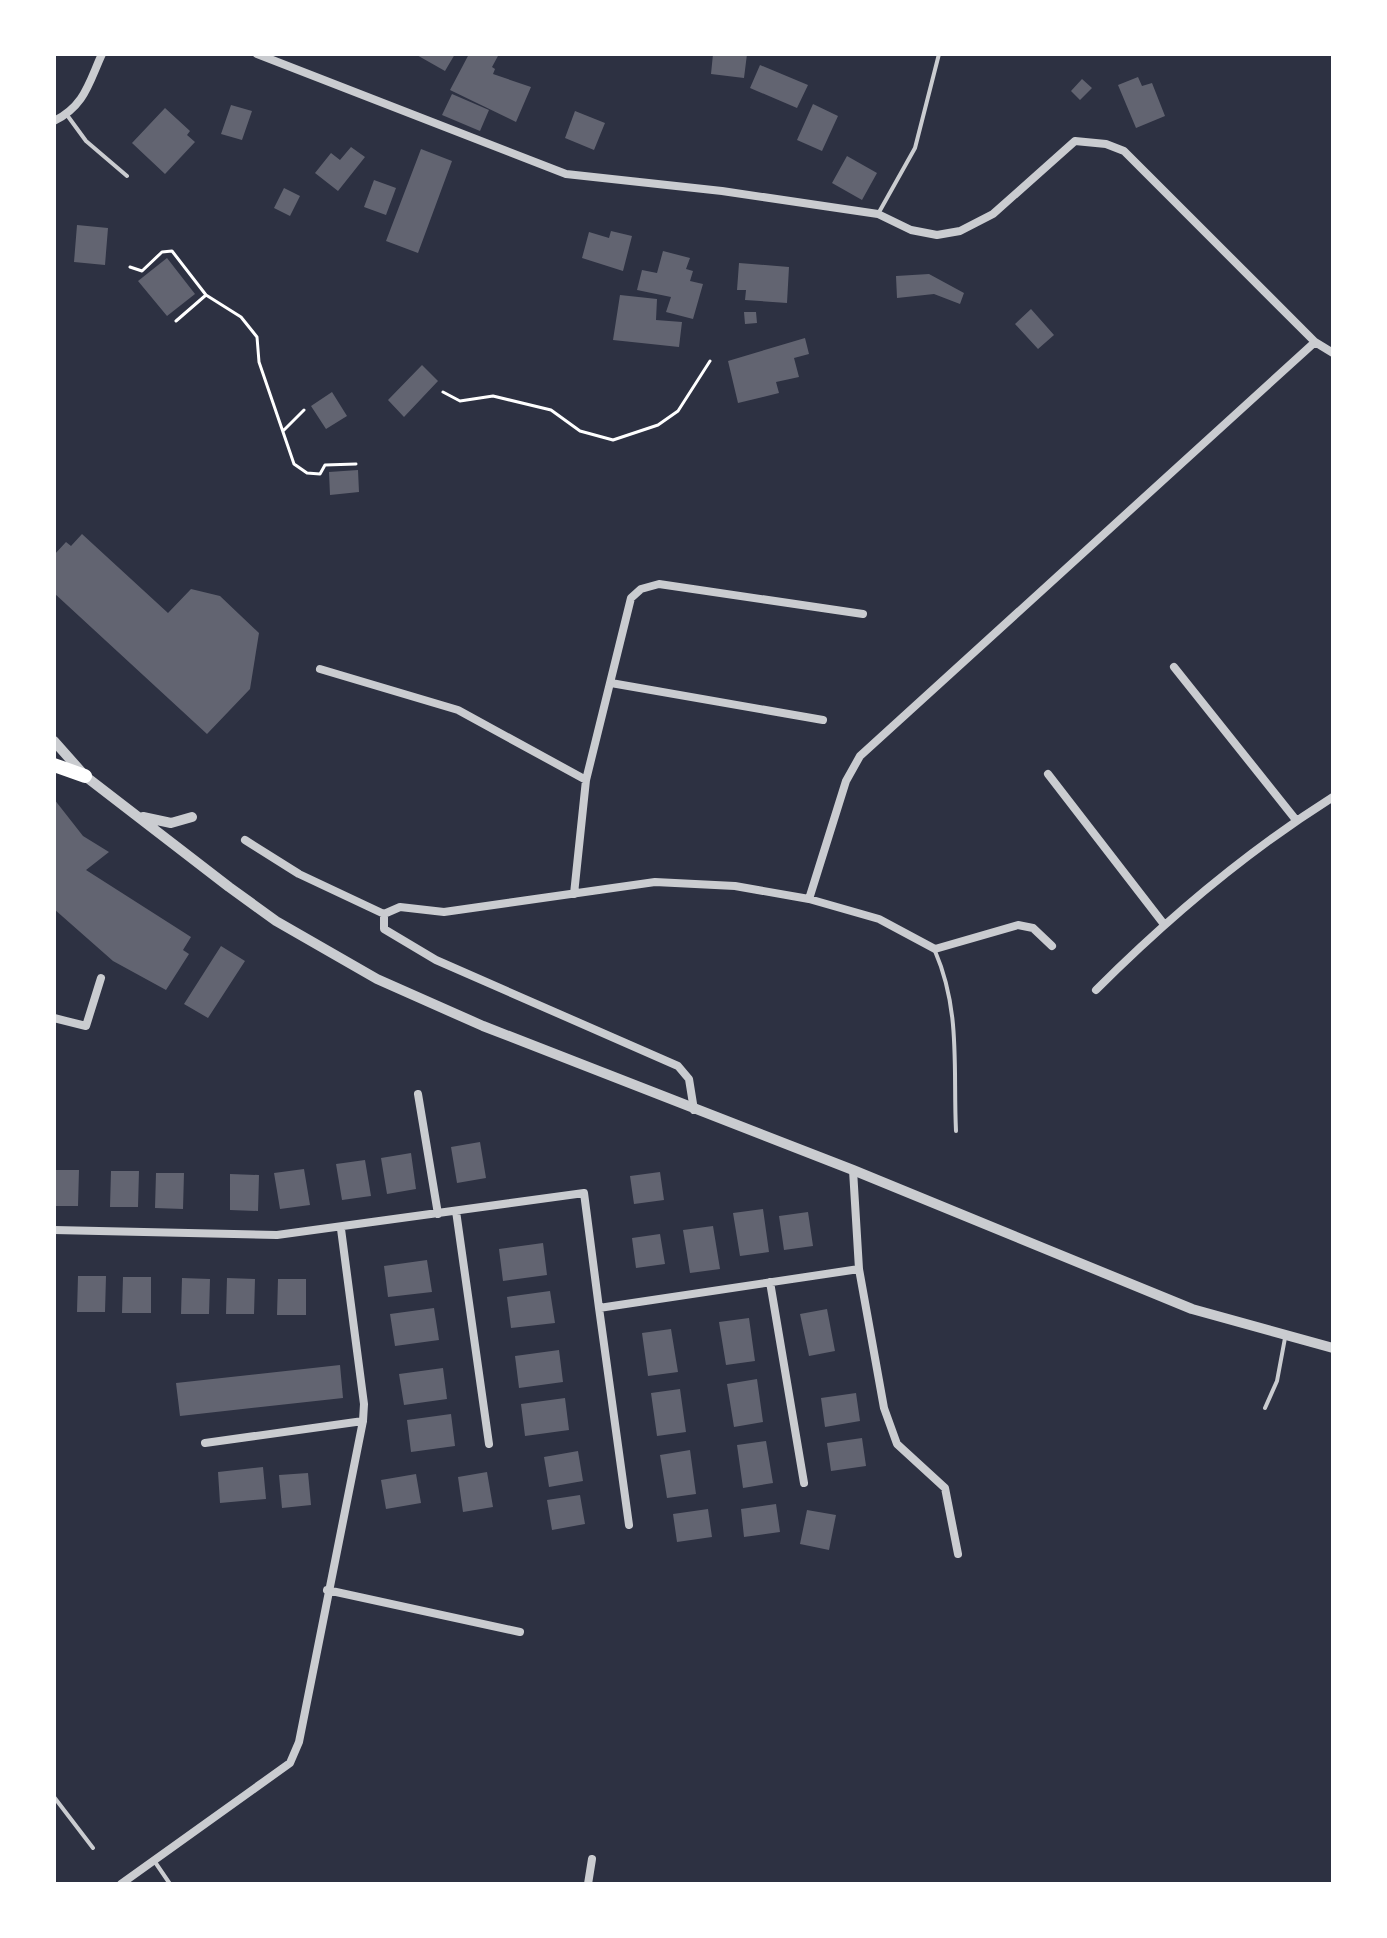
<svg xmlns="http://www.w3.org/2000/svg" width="1387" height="1938" font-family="Arial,sans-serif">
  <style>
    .building { fill: #626471 }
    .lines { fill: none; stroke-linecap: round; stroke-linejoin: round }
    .path { stroke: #fff; stroke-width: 3 }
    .service { stroke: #caccd0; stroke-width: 4 }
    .minor { stroke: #caccd0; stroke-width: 8 }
    .tertiary { stroke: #caccd0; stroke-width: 10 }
    .trunk { stroke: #fff; stroke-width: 14 }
  </style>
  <rect width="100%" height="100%" fill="#2d3142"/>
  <path class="building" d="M415 54H455L445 71Z
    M469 54H499L492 67 495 69 493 74 531 87 516 122 450 90Z
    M713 54H747L744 78 711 74Z
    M760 65 808 85 797 108 750 88Z
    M1138 77 1142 86 1152 83 1165 116 1136 128 1118 85Z
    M1082 79 1092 88 1080 100 1071 91Z
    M452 94 489 110 480 131 442 115Z
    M813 104 838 116 822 151 797 140Z
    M231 105 252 111 242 140 221 134Z
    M165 108 190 131 187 135 195 142 165 174 132 143Z
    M575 111 605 123 594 150 565 138Z
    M351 147 365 157 338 191 315 173 331 153 340 160Z
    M421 149 452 161 418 253 386 241Z
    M847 156 877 173 862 200 832 183Z
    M374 180 396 188 386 215 364 207Z
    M284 188 300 196 290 216 274 208Z
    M77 225 108 228 105 265 74 262Z
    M611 231 632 236 623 271 582 258 589 232 609 238Z
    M663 251 690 258 686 269 693 271 690 281 703 284 693 319 666 312 671 297 637 290 642 270 657 273Z
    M167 258 195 294 167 316 138 281Z
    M739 263 789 267 787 303 745 300 746 290H737Z
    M929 274 964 293 960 304 934 294 897 298 896 276Z
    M620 295 657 299 656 320 682 322 679 347 613 340Z
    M1031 309 1054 335 1038 349 1015 324Z
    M744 312H756L757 323 745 324Z
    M805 338 809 354 794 358 799 377 776 382 779 393 738 403 728 361Z
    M422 365 438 381 404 417 388 400Z
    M332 392 347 416 326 429 311 406Z
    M358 470 359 492 330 495 329 472Z
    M82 534 168 613 191 589 220 596 259 633 250 689 207 734 54 593V555L66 542 71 546Z
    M54 799 83 836 109 852 86 870 191 937 183 950 189 954 166 990 113 961 54 909Z
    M221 946 245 961 208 1018 184 1004Z
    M480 1142 486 1178 457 1183 451 1147Z
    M411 1153 416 1189 387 1194 381 1158Z
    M365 1160 371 1196 342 1200 336 1164Z
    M304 1169 310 1205 280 1209 274 1173Z
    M54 1170H79L78 1206H54Z
    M111 1171H139L138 1207H110Z
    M660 1172 664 1200 634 1204 630 1176Z
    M156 1173H184L183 1209 155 1208Z
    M230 1174 259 1175 258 1211 230 1210Z
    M763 1209 769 1252 740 1256 733 1213Z
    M808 1212 813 1246 784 1250 779 1216Z
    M713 1226 720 1269 690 1273 683 1230Z
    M660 1234 665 1264 636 1268 632 1238Z
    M543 1243 547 1275 503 1281 499 1249Z
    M427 1260 432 1292 388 1297 384 1266Z
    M78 1276H106L105 1312H77Z
    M123 1277H151V1313H122Z
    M182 1278 210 1279 209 1314H181Z
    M227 1278 255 1279 254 1314H226Z
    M278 1279H306V1315H277Z
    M550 1291 555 1323 511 1328 507 1297Z
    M434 1308 439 1340 395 1346 390 1314Z
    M827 1309 835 1351 809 1356 800 1314Z
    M749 1318 755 1361 726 1365 719 1322Z
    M671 1329 678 1372 648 1376 642 1333Z
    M559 1350 563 1382 519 1388 515 1356Z
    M340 1365 343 1398 180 1416 176 1383Z
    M443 1368 447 1399 404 1405 399 1374Z
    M757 1379 763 1422 734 1427 727 1384Z
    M680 1389 686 1432 657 1436 651 1393Z
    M856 1393 860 1421 825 1427 821 1398Z
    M565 1398 569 1430 525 1436 521 1404Z
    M451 1414 455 1446 411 1452 407 1420Z
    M862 1438 866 1466 831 1471 827 1443Z
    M766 1441 773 1483 743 1488 737 1445Z
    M690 1450 696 1494 667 1498 660 1455Z
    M578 1451 583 1481 549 1487 544 1457Z
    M263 1467 266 1499 220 1503 218 1472Z
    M487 1472 493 1507 463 1512 458 1477Z
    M308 1473 311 1505 282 1508 279 1475Z
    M416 1474 421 1503 386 1509 381 1480Z
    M580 1495 585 1524 552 1530 547 1500Z
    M776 1504 780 1532 744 1537 741 1509Z
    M708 1509 712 1537 677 1542 673 1514Z
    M807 1510 836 1515 829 1550 800 1544Z"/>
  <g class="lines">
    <path class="path" d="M130 267 142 271 162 252 172 251 206 295 241 317 257 337 259 362 294 464 307 473 320 474 325 465 356 464
      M176 321 206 295
      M443 392 460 401 493 396 551 410 580 431 613 440 658 425 678 411 710 361
      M283 431 304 410"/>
    <path class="service" d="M67 115 86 141 127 176
      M878 214 915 148 939 54
      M935 951C961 1011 953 1068 956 1131
      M1265 1408 1277 1381 1285 1338
      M54 1797 93 1848
      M155 1862 170 1884"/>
    <path class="minor" d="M257 54 566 174 722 191 878 214 911 230 937 235 960 231 993 214 1075 141 1106 144 1124 151 1315 342
      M54 121C85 106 89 82 102 54
      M1174 667 1296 820
      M320 669 458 710 586 780
      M611 683 823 720
      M1048 774 1163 923
      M245 840 299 874 384 914
      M574 894 586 780 631 598 641 589 659 584 863 614
      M809 899 846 781 860 756 1315 342 1333 353
      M384 914 400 907 444 912 655 882 735 886 809 899 879 919 935 949 1018 925 1033 928 1052 946
      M384 914V929L436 960 678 1066 689 1079 694 1110
      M1096 990C1168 918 1246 852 1333 797
      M54 1018 86 1026 101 978
      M418 1094 438 1214
      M853 1170 859 1269 884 1408 897 1444 945 1488 958 1554
      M456 1211 489 1444
      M54 1230 277 1235 584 1193 599 1308 859 1269
      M770 1282 804 1483
      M599 1308 629 1525
      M205 1443 363 1421
      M327 1590 520 1632
      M121 1884 290 1763 299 1742 363 1421 364 1404 341 1229
      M588 1884 592 1859"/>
    <path class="tertiary" d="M54 741 85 776 229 887 276 921 377 979 483 1026 853 1170 1192 1309 1333 1348
      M143 817 171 823 192 817"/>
    <path class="trunk" d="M54 765 85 776"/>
  </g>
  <rect width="1387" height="1938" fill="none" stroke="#ffffff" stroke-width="112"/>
</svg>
